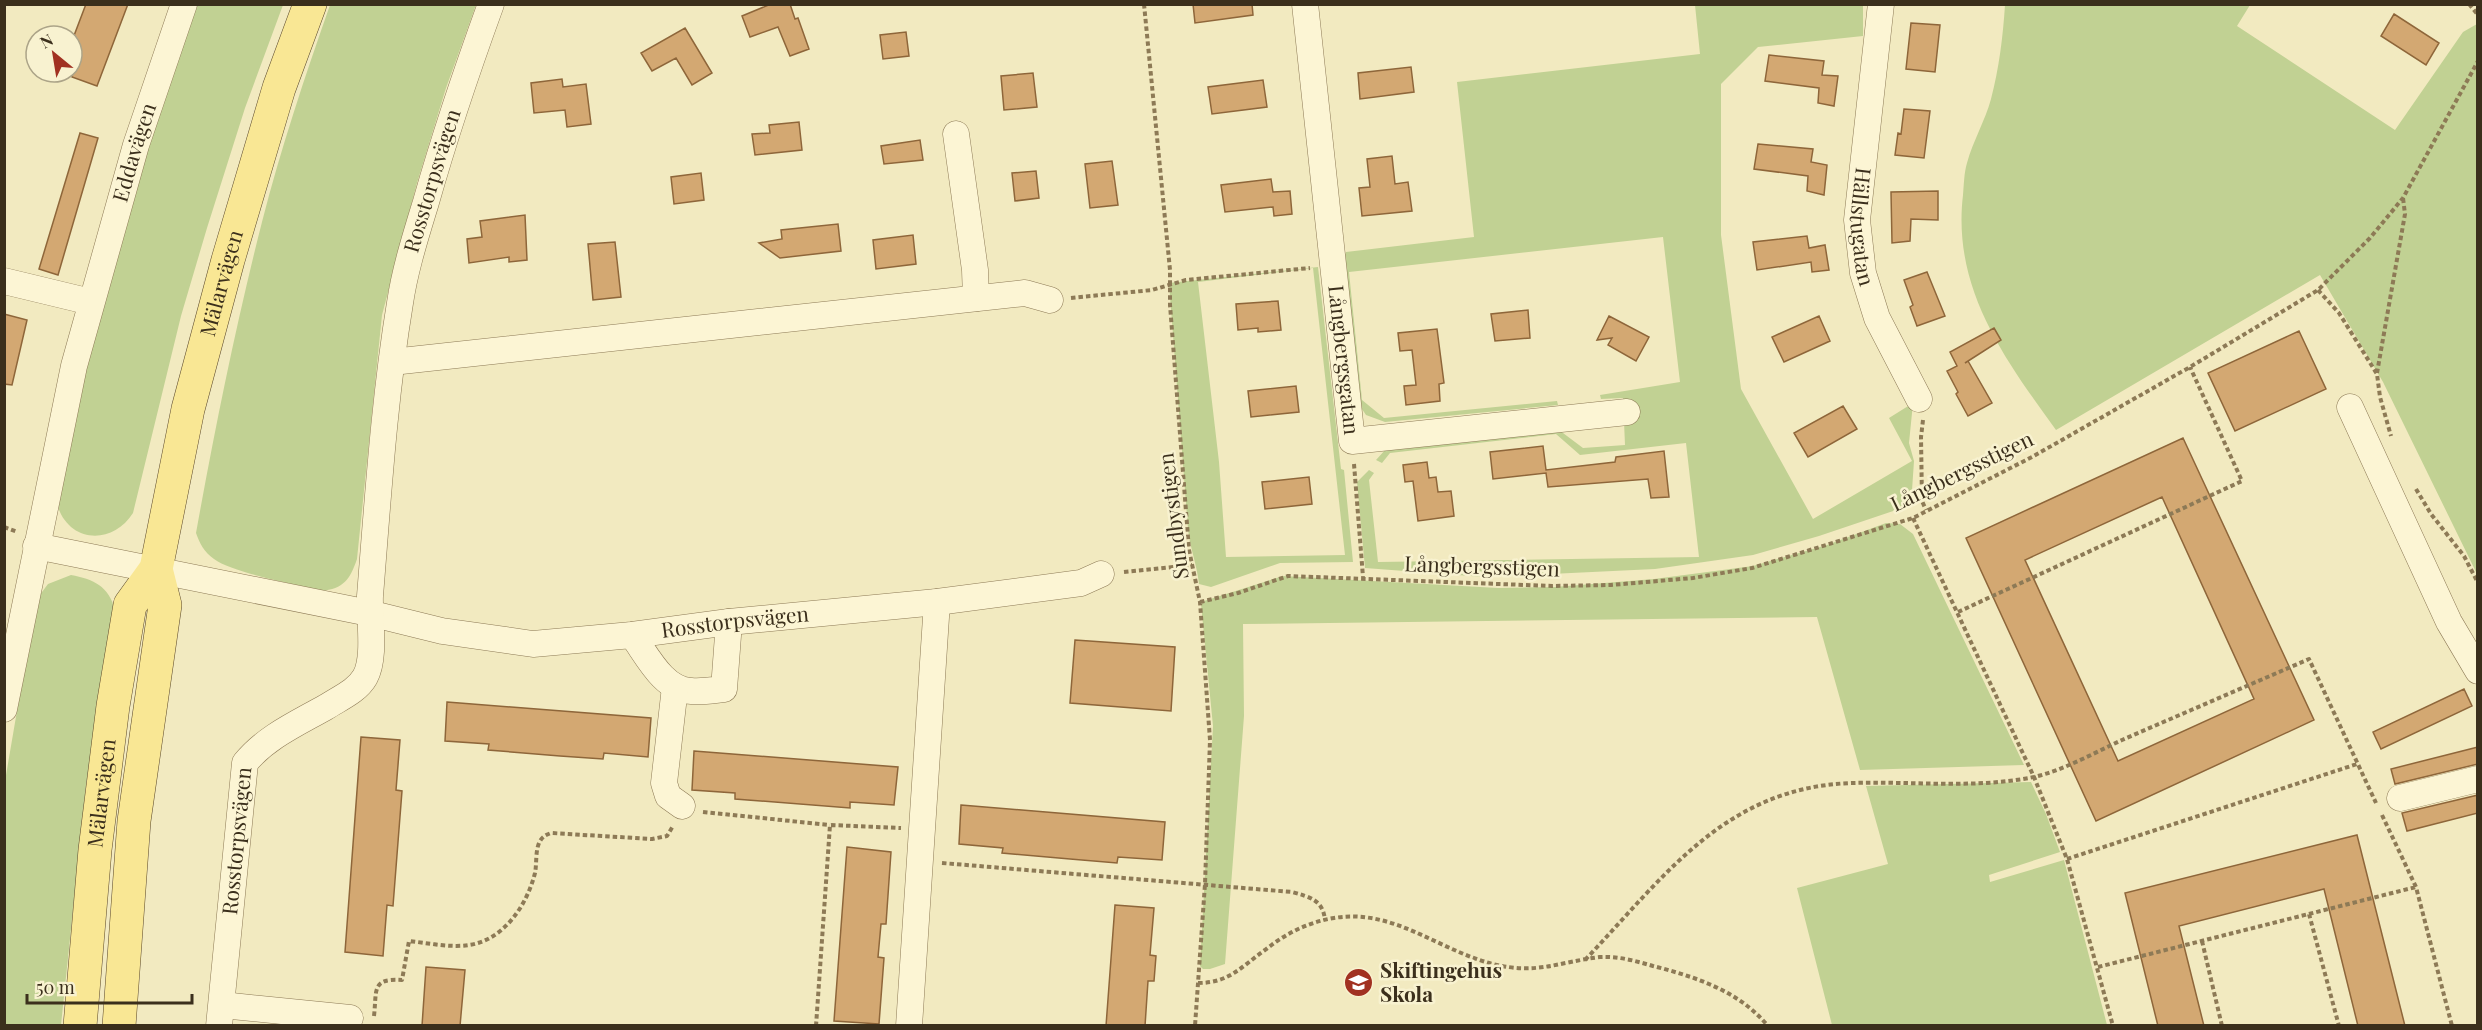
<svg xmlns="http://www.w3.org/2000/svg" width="2482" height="1030" font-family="'Playfair Display',serif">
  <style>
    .green { fill: #c1d193; fill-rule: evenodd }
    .building { fill: #d3a872; stroke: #8e663a; stroke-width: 1.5; fill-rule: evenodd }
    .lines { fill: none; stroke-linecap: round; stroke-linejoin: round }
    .minor-casing { stroke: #8d7a56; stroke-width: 27 }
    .major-casing { stroke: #5a472b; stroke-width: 34 }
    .path { stroke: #8d7a56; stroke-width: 4; stroke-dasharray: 4.5 3; stroke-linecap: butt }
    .minor { stroke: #fcf5d4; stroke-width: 26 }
    .major { stroke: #f9e794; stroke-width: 33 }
    .labels { text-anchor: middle; stroke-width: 5; stroke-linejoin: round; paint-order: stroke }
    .street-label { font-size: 21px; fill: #3b2f1c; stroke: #f8f2d0 }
    .poi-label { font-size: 21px; font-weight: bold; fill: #3b2f1c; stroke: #f8f2d0; text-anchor: start }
  </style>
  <rect width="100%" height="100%" fill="#f2eac0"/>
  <path class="green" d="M194 5H283L245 108 207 228 181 316 133 513C112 546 68 543 57 504L87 358 124 223Z
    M330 5H476L446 88 417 183 382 315 357 559C350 579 344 589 321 591 296 584 233 573 214 559 204 552 200 544 196 533 215 428 236 324 262 222 281 148 305 76 330 5Z
    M1695 5H1863V36L1758 47 1721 84V235L1741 389 1813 519 1912 461 1889 418 1913 403 1909 443 1914 461 1911 505 1819 536 1753 555 1655 569 1484 577 1365 568 1357 482 1369 470 1374 473 1369 480 1378 562 1699 557 1686 443 1580 455 1556 434 1390 453 1382 463 1376 460 1386 449 1559 430 1583 448 1625 445 1623 398 1601 399 1600 395 1680 382 1663 237 1349 272 1362 400 1384 418 1557 401 1558 405 1385 422 1366 415 1360 406 1342 264 1346 252 1474 237 1457 82 1700 54Z
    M2005 5H2250L2237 26 2395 130 2463 32 2477 24V574L2383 382 2320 275 2056 430C2004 358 1952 288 1963 195 1964 184 1964 173 1967 163 1973 141 1985 121 1991 99 1999 69 2003 36 2005 5Z
    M1318 267 1341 469 1344 470 1353 562 1280 563 1211 587 1199 584C1197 565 1190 548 1188 529L1169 283ZM1313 268 1345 555 1226 557 1219 462 1198 282Z
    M1886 523 1900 524 1913 534 2024 765 1860 770 1817 617 1243 624 1244 716 1225 964 1210 969H1203L1200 966 1213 726 1201 604 1204 601 1283 576 1498 588 1555 587 1654 579 1753 566 1827 545Z
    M71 575C93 579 109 586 115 610L86 785 61 1025 5 1026V781L36 600 48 584Z
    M2031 782 2046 814 2060 852 1989 875 1990 882 2064 860 2107 1025H1832L1797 888 1888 864 1866 786Z"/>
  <path class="building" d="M86 4H128L97 86 72 77V41Z
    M771 4H790L795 19 798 18 809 49 790 56 778 27 750 37 742 16Z
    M1193 4H1252L1253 15 1195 23Z
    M2394 14 2439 43 2426 65 2381 36Z
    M1911 23 1940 25 1935 72 1906 69Z
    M685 28 712 73 692 85 676 58 652 71 641 53Z
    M906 32 909 56 883 59 880 35Z
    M1769 55 1824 61 1822 75 1838 76 1834 106 1818 103 1819 88 1765 81Z
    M1411 67 1414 92 1360 99 1358 73Z
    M1033 73 1037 107 1004 110 1001 76Z
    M562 79 563 87 586 84 591 124 567 127 565 110 534 113 531 83Z
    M1263 80 1267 107 1212 114 1208 87Z
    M1904 109 1930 111 1924 158 1895 155 1898 133 1901 134Z
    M799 122 802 150 755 155 752 134 770 133 769 125Z
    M80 133 98 138 58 275 39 269Z
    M920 140 923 160 884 164 881 146Z
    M1758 144 1813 149 1811 162 1827 165 1824 195 1807 191 1808 176 1754 169Z
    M1392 156 1395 184 1408 182 1412 211 1362 216 1359 188 1370 187 1367 159Z
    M1112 161 1118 205 1090 208 1085 164Z
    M1036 171 1039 198 1015 201 1012 173Z
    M701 173 704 200 674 204 671 177Z
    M1271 179 1273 192 1290 191 1292 214 1274 216 1273 207 1225 212 1221 185Z
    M1938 191V220L1911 219 1910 241 1892 243 1891 192Z
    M525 215 527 260 509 262V257L469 263 467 239 482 237 480 221Z
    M838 224 841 251 780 258 759 243 782 239 781 230Z
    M913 235 916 264 876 269 873 240Z
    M1807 236 1809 248 1825 245 1829 270 1812 272 1811 262 1757 270 1753 242Z
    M615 242 621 297 593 300 588 244Z
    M1927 272 1945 316 1917 326 1910 307 1913 305 1904 280Z
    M1278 301 1281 330 1258 332V328L1238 330 1236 304Z
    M1528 310 1530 338 1495 341 1491 314Z
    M4 314 27 320 12 385 4 384Z
    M1609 316 1649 337 1636 361 1608 345 1612 338 1597 340Z
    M1819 316 1830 341 1784 362 1772 337Z
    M1994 328 2001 340 1965 363 1968 361 1992 403 1968 416 1956 394 1958 392 1947 371 1957 366 1950 352Z
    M1437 329 1444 383 1439 384 1440 401 1406 405 1404 386 1416 385 1412 350 1400 351 1398 333Z
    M2299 331 2326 389 2235 431 2208 373Z
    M1296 386 1299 412 1251 417 1248 391Z
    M1843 406 1857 429 1808 457 1794 433Z
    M2183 438 2314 720 2096 821 1966 538ZM2162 497 2254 699 2118 761 2025 560Z
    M1543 446 1546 470 1615 462 1616 457 1664 451 1669 497 1651 498 1648 479 1548 487 1546 473 1493 479 1490 452Z
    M1427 462 1429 478 1436 477 1438 492 1451 491 1454 516 1418 521 1413 481 1405 482 1403 465Z
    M1309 477 1312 504 1265 509 1262 482Z
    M1075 640 1175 647 1171 711 1070 703Z
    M2464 689 2472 706 2381 749 2373 732Z
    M447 702 651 718 648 757 604 753 603 759 560 756 488 750 489 744 445 741Z
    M361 737 400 740 396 790 402 791 393 906 387 905 383 956 345 952Z
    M2478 747V764L2395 784 2391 769Z
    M694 751 898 767 894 805 850 802V808L735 799V793L692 790Z
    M2478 795V813L2407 831 2402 813Z
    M961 805 1165 822 1162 860 1118 857 1117 863 1070 859 1002 853 1003 848 959 844Z
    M2357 835 2405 1026H2358L2324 889 2179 926 2204 1026H2158L2125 893Z
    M847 847 891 852 886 924H881L878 957 884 958 879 1024 834 1021Z
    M1115 905 1154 908 1150 955 1156 956 1154 981H1148L1145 1026H1106Z
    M426 967 465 970 460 1026H422Z"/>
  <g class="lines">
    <defs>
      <g id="minor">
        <path id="s1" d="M1305 4 1352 441 1627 412"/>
        <path id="s2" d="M1881 4 1857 220 1863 273 1877 318 1919 399"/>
        <path d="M956 134 975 270 976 298"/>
        <path d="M4 281 91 302"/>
        <path d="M392 362 1025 293 1050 300"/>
        <path d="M2350 407 2449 622 2478 671"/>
        <path id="s3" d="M36 546 369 613 442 631 533 644 632 635 729 622 937 602 1081 583 1101 574"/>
        <path d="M632 635C647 655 663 690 691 691 702 692 714 690 724 689L729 622"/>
        <path d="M675 687 664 783 668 796 682 806"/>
        <path id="s4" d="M4 709 74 366 136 145 184 4"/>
        <path d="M2400 798 2478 779"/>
        <path d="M222 1005 350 1018"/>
        <path id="s5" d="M219 1026 245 763C266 737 298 723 326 707 340 698 357 691 365 677 376 657 369 619 370 596 378 498 384 400 400 303 405 269 416 235 426 202 445 135 467 70 491 4"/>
        <path d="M909 1026 937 602"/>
      </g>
      <g id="major">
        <path id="s6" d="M80 1026 95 850 113 706 130 605 156 569 188 409 228 260 279 88 310 4"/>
        <path d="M119 1026 134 821 165 605 156 569"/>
      </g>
    </defs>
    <use href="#minor" class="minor-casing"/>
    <use href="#major" class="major-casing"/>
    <path class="path" d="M1144 4 1170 270V305L1189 550 1200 602 1210 740 1205 884 1195 1026
      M2469 4 2478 15
      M2318 290 2339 313 2377 374 2380 397 2391 436
      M1071 298 1152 290 1186 280 1310 268
      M2377 373 2405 214 2403 198
      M1923 420 1921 437 1922 501 1926 510
      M1354 464 1363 577
      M2416 489 2431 514 2464 556 2478 583
      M1913 518 2034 777 2067 859 2113 1026
      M4 527 18 532
      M1124 572 1192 565
      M1200 602 1238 593 1288 576 1552 586 1611 585 1693 578 1752 568 1913 518 2032 457 2190 367 2318 290 2370 238 2403 198 2478 61
      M1958 612 2242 481 2190 367
      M703 812 830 825
      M2382 815 2416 887 2452 1026
      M2067 859 2357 764
      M942 863 1292 892C1310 897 1323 900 1325 920
      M2309 914 2339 1026
      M2202 941 2222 1026
      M1585 960C1664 877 1725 787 1852 783 1912 781 1975 789 2034 777 2064 770 2094 753 2122 740 2184 713 2247 686 2309 659L2376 803
      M2098 967 2416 887
      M1198 983C1229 983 1241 967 1265 950 1285 934 1308 922 1334 918 1393 908 1438 950 1493 964 1537 975 1558 962 1600 957 1618 956 1636 961 1653 966 1696 977 1739 991 1768 1026
      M374 1016C377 990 371 978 402 980L409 941C428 943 451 948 469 945 504 940 527 905 535 873 537 863 535 850 540 841 543 836 546 835 551 833L652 839 667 836 673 826
      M816 1026 830 825 901 828"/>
    <use href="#minor" class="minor"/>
    <use href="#major" class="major"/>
  </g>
  <defs>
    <symbol id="school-disc" viewBox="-11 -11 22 22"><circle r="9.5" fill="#a13121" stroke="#f8f2d0"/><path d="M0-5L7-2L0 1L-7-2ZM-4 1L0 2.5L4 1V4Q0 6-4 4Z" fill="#fff"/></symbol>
  </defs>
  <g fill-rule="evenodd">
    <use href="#school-disc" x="1342" y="966" width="33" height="33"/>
  </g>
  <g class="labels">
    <g class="street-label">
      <text dy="7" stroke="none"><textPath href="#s4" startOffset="572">Eddavägen</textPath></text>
      <text dy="7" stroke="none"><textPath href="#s5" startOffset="916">Rosstorpsvägen</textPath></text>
      <text dy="7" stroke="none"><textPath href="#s2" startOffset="224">Hällstugatan</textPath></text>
      <text dy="7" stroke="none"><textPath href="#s6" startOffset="762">Mälarvägen</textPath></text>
      <text dy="7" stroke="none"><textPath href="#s1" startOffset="358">Långbergsgatan</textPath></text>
      <text transform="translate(1962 472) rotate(-26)" y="7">Långbergsstigen</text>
      <text transform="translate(1174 516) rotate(-97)" y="7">Sundbystigen</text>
      <text transform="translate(1482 567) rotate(2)" y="7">Långbergsstigen</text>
      <text dy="7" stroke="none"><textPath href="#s3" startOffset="710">Rosstorpsvägen</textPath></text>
      <text dy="7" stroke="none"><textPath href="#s6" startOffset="234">Mälarvägen</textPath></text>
      <text dy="7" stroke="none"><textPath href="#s5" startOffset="186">Rosstorpsvägen</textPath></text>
    </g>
    <g class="poi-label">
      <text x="1380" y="978">Skiftingehus<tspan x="1380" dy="24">Skola</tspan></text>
    </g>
  </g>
  <rect width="2482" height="1030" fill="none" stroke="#3b2f1c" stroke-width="12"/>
  <g transform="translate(54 54) rotate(330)"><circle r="28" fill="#f8f2d0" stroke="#aca488" stroke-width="1.5"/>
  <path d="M0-4.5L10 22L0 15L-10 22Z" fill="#a13121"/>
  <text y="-9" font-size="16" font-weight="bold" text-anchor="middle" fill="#3b2f1c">N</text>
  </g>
  <path d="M27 994v9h165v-9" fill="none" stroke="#3b2f1c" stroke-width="3"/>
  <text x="36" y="994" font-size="18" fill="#3b2f1c" stroke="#f8f2d0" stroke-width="4.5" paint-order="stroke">50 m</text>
</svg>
